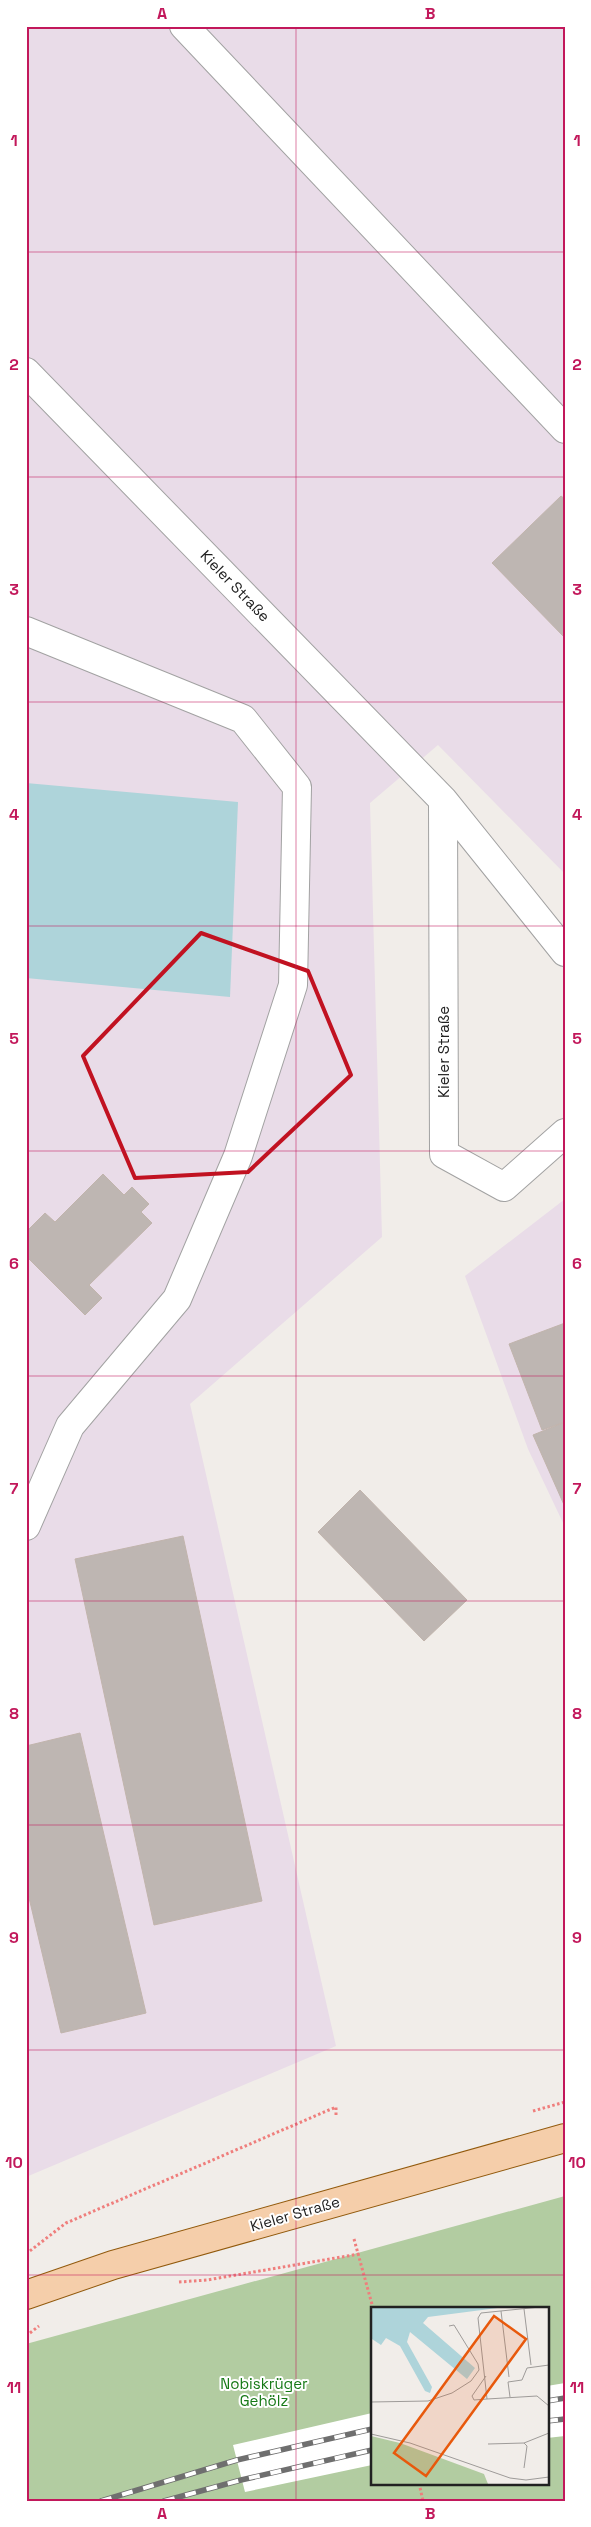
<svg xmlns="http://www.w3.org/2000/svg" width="591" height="2527" font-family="'Space Grotesk',sans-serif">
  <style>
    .industrial { fill: #e9dce8 }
    .forest { fill: #b2cca1; fill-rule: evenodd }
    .water { fill: #aed4da }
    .pier { fill: #fff }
    .building { fill: #beb6b2; stroke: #c1b4ac }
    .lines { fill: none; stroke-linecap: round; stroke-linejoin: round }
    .minor-casing { stroke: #a2a2a2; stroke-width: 30 }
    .major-casing { stroke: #925a0d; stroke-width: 30 }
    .path { stroke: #ef7e7c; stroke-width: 3; stroke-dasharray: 2.5 2.5; stroke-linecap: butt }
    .minor { stroke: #fff; stroke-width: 28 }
    .major { stroke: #f5ceaa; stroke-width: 28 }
    .rail-casing { stroke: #6f6f6f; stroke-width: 5.5 }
    .rail { stroke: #fff; stroke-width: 4; stroke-dasharray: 11; stroke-linecap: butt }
    .marked { fill: none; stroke: #c11221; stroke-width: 4; stroke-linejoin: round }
    .grid { fill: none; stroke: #c2185b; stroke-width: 1; stroke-opacity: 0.55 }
    .labels { text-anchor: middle; stroke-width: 4; stroke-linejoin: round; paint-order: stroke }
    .street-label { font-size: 15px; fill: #212121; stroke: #fff }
    .park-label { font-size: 15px; fill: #167916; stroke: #fff }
    .inset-road { fill: none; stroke: #9e9b99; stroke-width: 1 }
    .view { fill: #e8590c; fill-opacity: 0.15; stroke: #e8590c; stroke-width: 2.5 }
    .inset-edge { fill: none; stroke: #212121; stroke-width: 2.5 }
    .neatline { fill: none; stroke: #c2185b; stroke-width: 2 }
    .grid-label { font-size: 16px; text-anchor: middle; font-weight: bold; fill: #c2185b }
  </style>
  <rect width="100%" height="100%" fill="#f1ede9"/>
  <path class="industrial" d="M26 26H565V874L438 745 370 803 382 1237 190 1404 336 2046 26 2177Z
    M565 1199V1527L528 1449 465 1276Z"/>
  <path class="forest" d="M565 2196V2501H26V2344ZM372 2308H547V2483H372Z"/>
  <path class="water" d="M26 783 238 802 230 997 26 978Z"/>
  <path class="pier" d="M565 2383V2436L547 2438V2386Z
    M372 2413V2465L245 2492 233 2445Z"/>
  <path class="building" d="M561 496 565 499V638L492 563Z
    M103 1174 124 1195 132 1187 149 1204 141 1212 152 1223 89 1285 102 1298 85 1315 26 1256V1232L45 1213 55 1222Z
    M565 1323V1422L542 1430 509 1344Z
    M565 1422V1507L533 1435Z
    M360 1490 467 1600 424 1641 318 1532Z
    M183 1536 262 1901 154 1925 75 1559Z
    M80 1733 146 2013 61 2033 26 1885V1746Z"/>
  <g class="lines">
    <defs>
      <path id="minor" d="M184 26 565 429
        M26 372 443 800 565 952
        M26 631 243 719 297 787 293 985 238 1156 177 1299 70 1426 26 1526
        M443 800 444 1154 504 1187 565 1133"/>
      <path id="major" d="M26 2295 113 2265 565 2138"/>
    </defs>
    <use href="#minor" class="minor-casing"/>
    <use href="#major" class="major-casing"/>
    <path class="path" d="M533 2111 565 2102
      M354 2239 373 2308
      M26 2254 66 2223 336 2107V2115
      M179 2282 207 2280 359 2254
      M26 2336 39 2326
      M419 2483 423 2501"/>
    <use href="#minor" class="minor"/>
    <use href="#major" class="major"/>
    <defs>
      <path id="rail" d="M547 2401 565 2398
        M547 2421 565 2419
        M101 2501 237 2460 372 2429
        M164 2501 241 2480 372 2450"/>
    </defs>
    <use href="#rail" class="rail-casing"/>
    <use href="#rail" class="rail"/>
  </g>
  <path class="marked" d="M201 933 308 971 351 1075 248 1172 135 1178 83 1056Z"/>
  <path class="grid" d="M296 26V2501M26 252H565M26 477H565M26 702H565M26 926H565M26 1151H565M26 1376H565M26 1601H565M26 1825H565M26 2050H565M26 2275H565"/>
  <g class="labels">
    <g class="street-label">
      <text transform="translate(235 586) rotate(46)" y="5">Kieler Straße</text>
      <text transform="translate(444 1052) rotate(-90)" y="5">Kieler Straße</text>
      <text transform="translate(295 2214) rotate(-16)" y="5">Kieler Straße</text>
    </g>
    <g class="park-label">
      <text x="264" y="2389">Nobiskrüger<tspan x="264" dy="17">Gehölz</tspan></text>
    </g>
  </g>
  <g transform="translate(371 2307)">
    <rect width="178" height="178" fill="#f1ede9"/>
    <path d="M0 129 29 136 113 167 117 177H0Z" fill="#b2cca1"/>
    <path d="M0 0H134L57 10 52 16 104 61 96 72 39 25 36 35 61 80 59 86 54 84 29 39 15 31 10 38 1 32Z" fill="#aed4da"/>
    <path class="inset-road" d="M169 0 110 6 107 11 116 92 166 89 178 99M153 2 160 58M130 4 138 70M115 69 101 89 103 93 116 92M139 90 137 75 151 73 156 61 178 58M0 95 57 94 81 86 100 74 108 63 107 57 83 18 78 19M0 127 39 136 139 171 155 173 178 170M153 136 156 139 153 161M117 137 153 136 178 126"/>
    <path class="view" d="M123 9 155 32 55 169 23 146Z"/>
    <rect width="178" height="178" class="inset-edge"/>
  </g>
  <rect width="591" height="2527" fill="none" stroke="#ffffff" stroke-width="55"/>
  <rect x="28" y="28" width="536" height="2472" class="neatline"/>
  <g class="grid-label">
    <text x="162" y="19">A</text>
    <text x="430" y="19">B</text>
    <text x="14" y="146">1</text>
    <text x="577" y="146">1</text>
    <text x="14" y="370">2</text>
    <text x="577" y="370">2</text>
    <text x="14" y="595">3</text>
    <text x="577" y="595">3</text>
    <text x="14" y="820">4</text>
    <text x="577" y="820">4</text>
    <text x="14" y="1044">5</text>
    <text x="577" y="1044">5</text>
    <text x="14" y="1269">6</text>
    <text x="577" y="1269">6</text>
    <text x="14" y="1494">7</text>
    <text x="577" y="1494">7</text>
    <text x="14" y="1719">8</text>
    <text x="577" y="1719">8</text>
    <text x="14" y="1943">9</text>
    <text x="577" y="1943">9</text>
    <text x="14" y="2168">10</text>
    <text x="577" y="2168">10</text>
    <text x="14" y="2393">11</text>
    <text x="577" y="2393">11</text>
    <text x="162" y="2519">A</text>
    <text x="430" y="2519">B</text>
  </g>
</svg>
